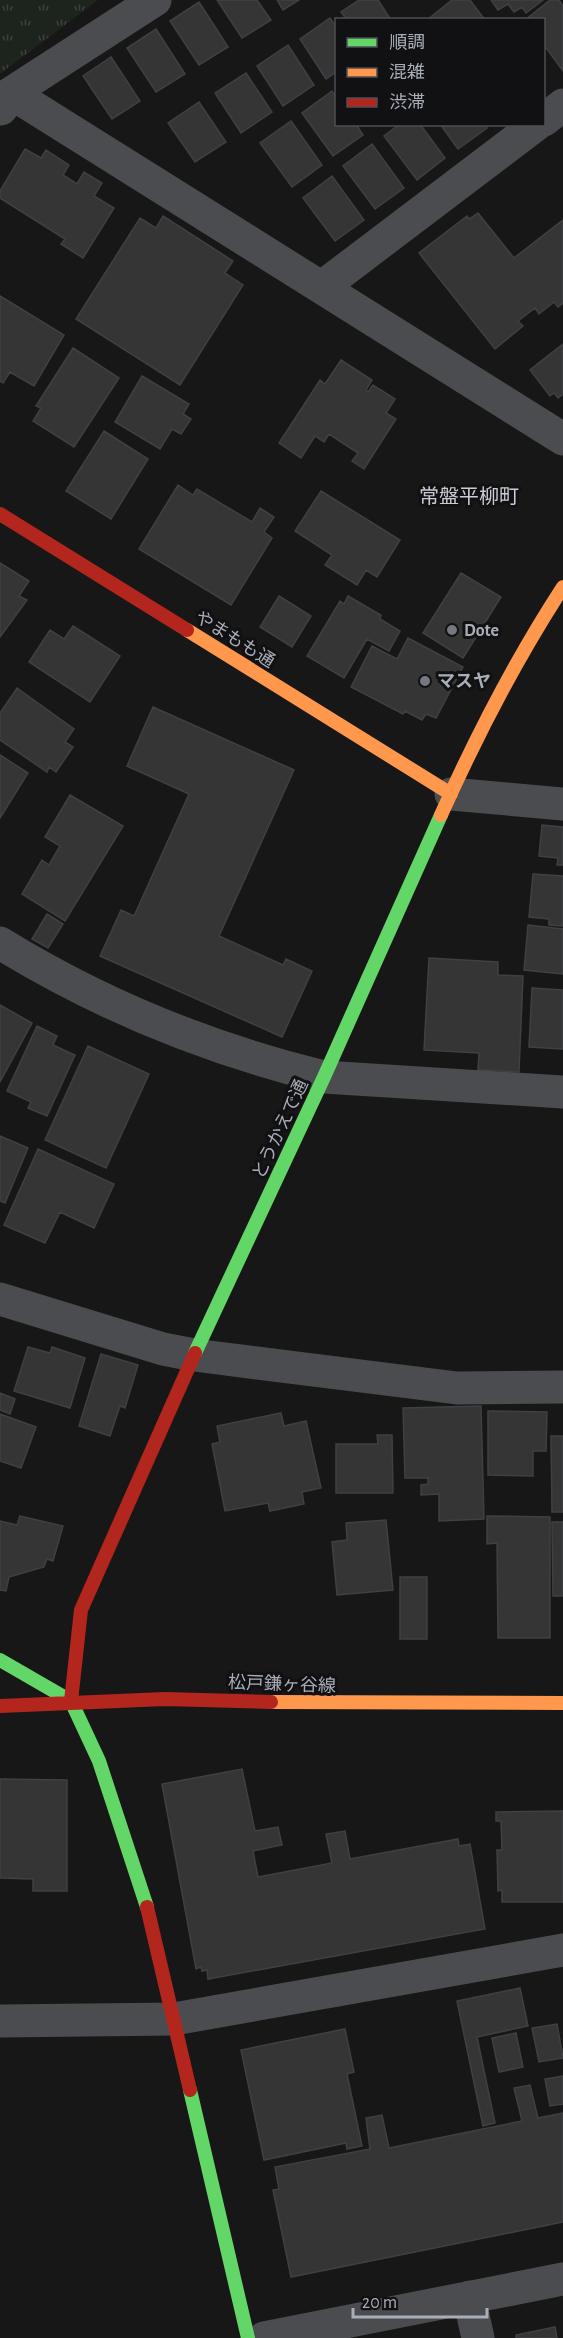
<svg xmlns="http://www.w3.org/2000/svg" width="563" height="2338" font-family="'Alegreya Sans','Noto Sans JP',sans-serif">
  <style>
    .park { fill: url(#park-tufts) }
    .building { fill: #353536; stroke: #3f4043; stroke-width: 1.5 }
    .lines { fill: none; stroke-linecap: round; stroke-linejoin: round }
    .street { stroke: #4b4c50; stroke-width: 33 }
    .fast { stroke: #63d668; stroke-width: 14 }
    .slow { stroke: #ff974d; stroke-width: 14 }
    .jam { stroke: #b3261e; stroke-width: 14 }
    .poi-dot { fill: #757880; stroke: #111113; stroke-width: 2 }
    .labels { text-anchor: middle; stroke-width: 6; stroke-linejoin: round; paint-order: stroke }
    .poi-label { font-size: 18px; font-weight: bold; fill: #a8adb8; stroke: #111113; text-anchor: start }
    .street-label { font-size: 18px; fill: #a8adb8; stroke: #111113 }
    .neighbourhood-label { font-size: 20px; fill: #c9ccd4; stroke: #111113 }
  </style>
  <defs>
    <pattern id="park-tufts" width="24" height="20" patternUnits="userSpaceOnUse" patternTransform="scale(1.5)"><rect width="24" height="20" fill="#1d241e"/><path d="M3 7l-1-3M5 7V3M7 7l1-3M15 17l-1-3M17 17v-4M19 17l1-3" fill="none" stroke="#3b413d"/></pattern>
  </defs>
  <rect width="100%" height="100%" fill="#171717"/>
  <path class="park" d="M0 0H98L0 74Z"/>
  <path class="building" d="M217 0H257L271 20 242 38Z
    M277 0H299L283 10Z
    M359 0H378L391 20H347L341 12Z
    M452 0H470L485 20H427Z
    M491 0H543L526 13 522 7 514 12 508 4 498 10Z
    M550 0H559L563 6V71L544 45V20H525Z
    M199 2 228 47 199 65 170 21Z
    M330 18 336 27V72L326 79 300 39Z
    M156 29 185 74 156 92 127 48Z
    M288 45 314 85 283 106 257 66Z
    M111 57 140 101 112 119 83 76Z
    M246 73 272 112 241 133 215 93Z
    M332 91 336 98V124H356L363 135 333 156 302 113Z
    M199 102 226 142 195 162 168 123Z
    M291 121 322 165 292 187 260 143Z
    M400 124H420L445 158 417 180 384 136Z
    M440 124H485L487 128 458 149Z
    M372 144 404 188 375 209 343 166Z
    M25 149 41 158 46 150 69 165 63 175 77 184 84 172 102 183 94 196 114 208 83 258 61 244 65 239 0 198V191Z
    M332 176 364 220 335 241 303 198Z
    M478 213 514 258 563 220V303L558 307 554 302 539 314 535 308 518 321 523 326 495 349 419 253 467 216 469 219Z
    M163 216 233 261 225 273 243 285 180 385 76 319 140 218 156 228Z
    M0 296 64 335 34 386 10 372 3 383 0 381Z
    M563 344V394L558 398 554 393 550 396 530 370Z
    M73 348 119 378 74 447 33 421 41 408 36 406Z
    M341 360 372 380 366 390 368 392 373 385 395 399 386 413 396 419 364 469 352 461 358 453 329 434 324 442 315 436 301 458 279 443 320 380 325 384Z
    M142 376 189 404 183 414 191 419 181 434 172 429 160 449 115 422Z
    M104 431 148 459 111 519 66 491Z
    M178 485 193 495 197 489 252 522 260 508 274 517 264 532 272 538 231 605 139 549Z
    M321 491 400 540 377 577 366 570 357 585 325 565 332 555 295 531Z
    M0 563 29 581 19 596 27 600 0 637Z
    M461 573 501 597 463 658 423 633Z
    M279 596 311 616 292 647 260 627Z
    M348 596 381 615 380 619 400 631 389 651 367 639 344 678 307 656 340 601 344 604Z
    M73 626 120 656 90 702 29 662 50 630 64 639Z
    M408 638 463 667 436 718 426 714 422 720 405 711 403 714 351 687 372 646 397 659Z
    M17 688 74 729 65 742 73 747 56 772 49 767 47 772 0 740V713Z
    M153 707 294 770 219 936 283 965 286 959 312 971 282 1037 100 956 121 910 134 916 189 794 127 766Z
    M0 755 28 773 0 818Z
    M70 795 123 826 65 921 22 894 42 860 49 865 60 846 45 837Z
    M542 825 563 827V865H557L558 858 539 856Z
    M533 874 563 876V926L549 925V919L529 917Z
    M47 914 63 924 48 948 32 939Z
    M528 925 563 929V974L524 970Z
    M429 958 498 962V975L523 976 519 1072 478 1070 479 1053 424 1050Z
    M532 988 563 990V1049L529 1047Z
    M0 1005 32 1023 0 1082Z
    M37 1026 57 1036 53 1045 75 1055 47 1116 28 1108 31 1102 7 1091Z
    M88 1046 149 1074 106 1168 45 1140Z
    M0 1136 28 1148 5 1203 0 1201Z
    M38 1149 114 1184 94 1228 60 1212 45 1243 4 1225Z
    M28 1347 50 1353 52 1347 85 1358 70 1408 14 1391Z
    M101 1354 138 1365 125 1408 120 1406 110 1436 79 1426Z
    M0 1393 15 1399 10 1414 0 1410Z
    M481 1406 484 1519 439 1521V1494L421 1495V1485L428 1484V1478H405L403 1408Z
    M488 1411 547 1412 546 1451H533V1476L488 1475Z
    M281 1413 284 1426 306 1421 321 1488 302 1492 304 1504 270 1511 268 1503 225 1511 212 1444 220 1442 217 1426Z
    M0 1414 36 1427 21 1468 0 1461Z
    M377 1435H392L393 1493H336V1444H378Z
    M551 1436H563V1512H552Z
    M20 1516 63 1526 53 1561 47 1559 44 1567 9 1577 6 1591 0 1590V1521L17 1525Z
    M487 1516 550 1517V1638H498L497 1543 487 1544Z
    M386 1520 393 1590 337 1595 332 1542 347 1540 346 1523Z
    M552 1522H563V1596H553Z
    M400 1577H427V1639H400Z
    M242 1769 255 1831 278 1827 282 1845 253 1851 258 1877 332 1863 326 1834 345 1831 350 1859 458 1839 459 1846 470 1844 485 1929 208 1979 207 1970 202 1971 201 1967 196 1969 162 1784Z
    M0 1779 67 1780V1891H33V1879L0 1878Z
    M563 1811V1902H502V1890L498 1891 497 1850H502L501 1821H496V1812Z
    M520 1988 528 2026 477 2037 495 2123 483 2126 457 2001Z
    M557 2024 563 2058 539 2062 532 2028Z
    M345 2029 354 2072 347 2074 362 2146 347 2149 346 2143 264 2160 241 2050Z
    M516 2033 523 2067 499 2072 492 2038Z
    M563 2076V2104L550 2106 545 2079Z
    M530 2085 538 2118 563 2113V2222L291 2277 273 2190 279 2189 275 2167 370 2149 366 2118 382 2115 389 2148 522 2121 514 2088Z
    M555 2327 557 2338H516V2335Z"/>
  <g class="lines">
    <path class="street" d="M11 93 563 439
      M1 109 11 93 155 0
      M544 120 563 105
      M322 287 537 124
      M451 794 563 804
      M0 943C101 1005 209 1049 324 1077L563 1092
      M0 1299 163 1349 194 1355 457 1388 563 1387
      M0 2021 174 2019 563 1950
      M469 2297 478 2338
      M264 2338 563 2279"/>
    <path class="fast" d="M195 1353 324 1077 441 815
      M0 1660 71 1701 99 1761 147 1907
      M190 2090 248 2338"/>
    <path class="slow" d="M187 630 451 794
      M441 815C476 737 516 659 563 587
      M271 1702 563 1703"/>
    <path class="jam" d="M0 514 187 630
      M71 1701 81 1610 195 1353
      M0 1706 165 1699 271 1702
      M147 1907 190 2090"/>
  </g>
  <g class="poi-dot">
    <circle cx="452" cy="630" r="6"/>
    <circle cx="425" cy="681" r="6"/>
  </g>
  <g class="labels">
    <g class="poi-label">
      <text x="464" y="636">Dote</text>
      <text x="437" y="687">マスヤ</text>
    </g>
    <g class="street-label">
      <text transform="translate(235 639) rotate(32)" y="6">やまもも通</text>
      <text transform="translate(280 1129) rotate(-65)" y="6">とうかえで通</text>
      <text transform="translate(282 1684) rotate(2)" y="6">松戸鎌ヶ谷線</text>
    </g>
    <g class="neighbourhood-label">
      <text x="469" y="503">常盤平柳町</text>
    </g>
  </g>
  <rect x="335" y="18" width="210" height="108" fill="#111113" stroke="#4d4f55" stroke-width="1.5"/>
  <rect x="347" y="38" width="30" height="9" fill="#63d668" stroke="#4d4f55" stroke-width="1.5"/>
  <text x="389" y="48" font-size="18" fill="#a8adb8">順調</text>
  <rect x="347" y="68" width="30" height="9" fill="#ff974d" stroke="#4d4f55" stroke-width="1.5"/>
  <text x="389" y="78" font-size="18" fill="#a8adb8">混雑</text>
  <rect x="347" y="98" width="30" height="9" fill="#b3261e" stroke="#4d4f55" stroke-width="1.5"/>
  <text x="389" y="108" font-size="18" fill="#a8adb8">渋滞</text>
  <path d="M353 2308v9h134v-9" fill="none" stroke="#a8adb8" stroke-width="3"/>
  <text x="362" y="2308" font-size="18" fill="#a8adb8" stroke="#111113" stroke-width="4.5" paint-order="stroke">20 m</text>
</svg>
